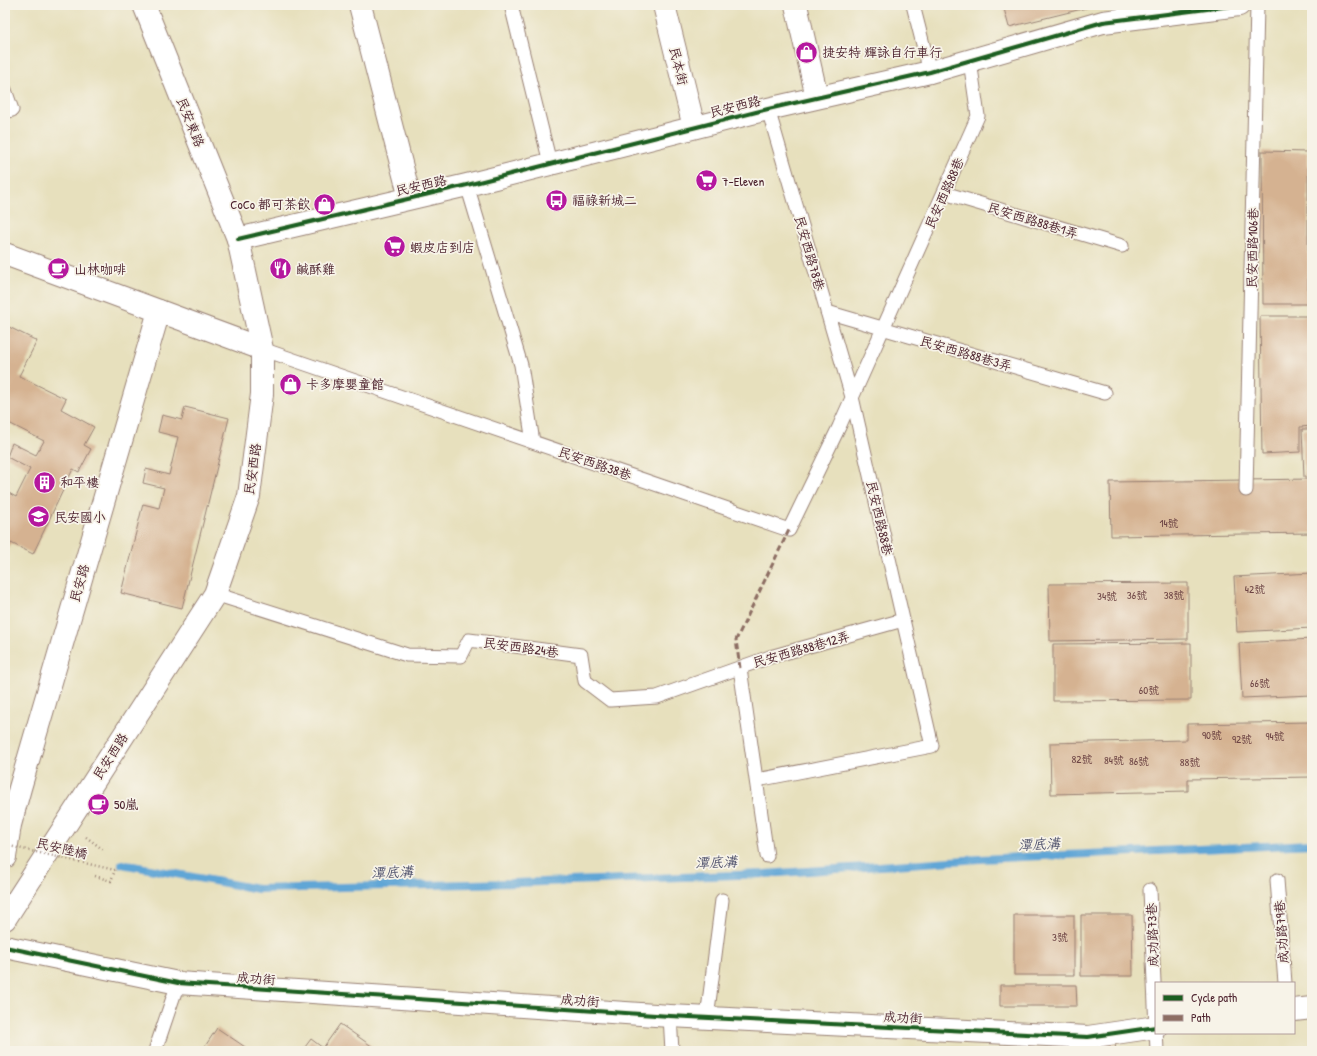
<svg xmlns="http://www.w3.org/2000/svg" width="1317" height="1056" font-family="'Patrick Hand','LXGW WenKai TC',sans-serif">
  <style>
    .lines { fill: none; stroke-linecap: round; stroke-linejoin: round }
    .stream { stroke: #60a6d6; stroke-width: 8 }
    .building { fill: #d5b291 }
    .lane-casing { stroke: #988074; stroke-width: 15 }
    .street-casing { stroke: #988074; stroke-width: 24 }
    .secondary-casing { stroke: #988074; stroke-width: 24 }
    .path { stroke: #988074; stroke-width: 2.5; stroke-dasharray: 1 3; stroke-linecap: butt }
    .lane { stroke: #fff; stroke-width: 13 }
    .street { stroke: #fff; stroke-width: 22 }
    .secondary { stroke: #fff; stroke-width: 22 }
    .path-bridge { stroke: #988074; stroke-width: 2.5; stroke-dasharray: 1 3; stroke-linecap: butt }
    .quiet { stroke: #8d6e63; stroke-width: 3; stroke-dasharray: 6 3; stroke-linecap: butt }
    .cycleway-casing { stroke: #f7f3e8; stroke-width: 6 }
    .cycleway { stroke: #1b5e20; stroke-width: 4 }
    .labels { text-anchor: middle; stroke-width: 3.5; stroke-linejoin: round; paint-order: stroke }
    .number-label { font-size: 11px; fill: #6d4444 }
    .poi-label { font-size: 13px; fill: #4a1f2b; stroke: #f7f3e8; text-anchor: start }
    .street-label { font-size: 13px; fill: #4a1f2b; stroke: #f7f3e8 }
    .water-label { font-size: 14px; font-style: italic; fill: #53556f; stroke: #f7f3e8 }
  </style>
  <rect width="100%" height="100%" fill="#f7f3e8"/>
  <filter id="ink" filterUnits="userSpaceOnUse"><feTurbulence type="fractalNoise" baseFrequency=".025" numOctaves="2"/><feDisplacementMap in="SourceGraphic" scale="8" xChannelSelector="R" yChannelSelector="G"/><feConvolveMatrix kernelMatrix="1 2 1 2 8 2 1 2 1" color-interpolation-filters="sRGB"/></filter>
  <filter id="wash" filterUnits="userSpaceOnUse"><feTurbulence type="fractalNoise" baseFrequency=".012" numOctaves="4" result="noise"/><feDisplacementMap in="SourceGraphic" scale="16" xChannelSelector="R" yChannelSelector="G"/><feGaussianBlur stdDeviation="0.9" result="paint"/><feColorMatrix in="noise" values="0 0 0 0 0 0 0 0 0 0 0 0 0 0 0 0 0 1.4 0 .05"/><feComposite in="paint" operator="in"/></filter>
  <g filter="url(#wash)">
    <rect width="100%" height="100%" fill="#e7e0bd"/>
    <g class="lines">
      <path class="stream" d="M122 864 258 889 514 883 765 874 980 859 1312 844"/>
    </g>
    <g id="blocks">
      <path class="building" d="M1003 5H1094V6L1009 27Z
        M1262 151 1308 152V304H1263Z
        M1260 316H1309L1312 426 1300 427V452L1262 454Z
        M5 325 37 341 19 376 66 399 61 409 94 427 84 445 91 449 79 472 73 469 33 554 11 543 5 555V491L16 497 30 469 7 457 12 443 36 455 44 441 5 421Z
        M185 407 229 418 182 608 121 593 143 504 159 508 164 488 143 483 146 469 169 475 178 437 158 432 162 415 182 420Z
        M1302 429H1312V477H1304Z
        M1312 479V533L1111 536 1110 482Z
        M1312 573V628L1237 632 1234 577Z
        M1188 583V639L1050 641 1049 584Z
        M1312 639V695L1242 698 1239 643Z
        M1191 643V700L1053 701V644Z
        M1312 722V777L1188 779V791L1051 794 1050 743 1187 740V724Z
        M1014 915H1074V975H1014Z
        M1081 915H1132L1133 976H1081Z
        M1000 985H1076L1077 1006H1000Z
        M340 1024 373 1047 371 1051H302L311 1039 323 1048Z
        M217 1028 251 1051H202Z
        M1114 1036 1116 1051H1052L1051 1041Z"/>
    </g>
  </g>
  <g filter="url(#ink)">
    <use href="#blocks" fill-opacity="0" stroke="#988074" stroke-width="1"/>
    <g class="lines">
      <defs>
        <path id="lane" d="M511 5 550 163
          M913 5 930 72
          M5 90 12 110 5 112
          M467 185 521 365 533 442
          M944 193 1122 246
          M827 312 1105 393
          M262 349 789 530 839 427 978 116 970 61
          M1246 490 1257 5
          M215 594 407 655 461 656 469 640 581 655 585 681 610 700 657 697 770 657 903 620
          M740 668 767 856
          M757 780 932 746 852 397 768 109
          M1277 880 1285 983
          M1150 890 1157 1051
          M670 1016 672 1051
          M707 1018 722 900
          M155 1051 178 983"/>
        <path id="street" d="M144 5 238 239
          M360 5 410 198
          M664 5 694 127
          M796 5 817 97
          M5 857 10 825 20 788 159 311
          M5 947 178 983 670 1016 1088 1037 1156 1027
          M1294 1010 1312 1008"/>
        <path id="secondary" d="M5 254 262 349
          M5 919 215 594 249 496 262 394V349L238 239 467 185 768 109 930 72 1103 22 1239 5"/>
      </defs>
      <use href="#lane" class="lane-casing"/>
      <use href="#street" class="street-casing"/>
      <use href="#secondary" class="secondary-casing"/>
      <path class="path" d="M86 837 105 851
        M95 876 111 881 115 870"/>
      <use href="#lane" class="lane"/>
      <use href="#street" class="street"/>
      <use href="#secondary" class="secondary"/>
      <path class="path-bridge" d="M5 845 115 870"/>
      <path class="quiet" d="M740 668 736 640 789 530"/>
      <defs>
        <path id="cycleway" d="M238 239 467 185 768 109 930 72 1103 22 1239 5
          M5 947 178 983 670 1016 1088 1037 1156 1027"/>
      </defs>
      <use href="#cycleway" class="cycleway-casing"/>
      <use href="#cycleway" class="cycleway"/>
    </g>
  </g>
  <defs>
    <symbol id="shop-disc" viewBox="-11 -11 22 22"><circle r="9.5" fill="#b5179e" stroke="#f7f3e8"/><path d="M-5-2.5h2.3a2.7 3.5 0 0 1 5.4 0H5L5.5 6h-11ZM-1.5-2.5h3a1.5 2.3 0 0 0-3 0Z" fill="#fff"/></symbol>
    <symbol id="supermarket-disc" viewBox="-11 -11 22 22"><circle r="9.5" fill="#b5179e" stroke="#f7f3e8"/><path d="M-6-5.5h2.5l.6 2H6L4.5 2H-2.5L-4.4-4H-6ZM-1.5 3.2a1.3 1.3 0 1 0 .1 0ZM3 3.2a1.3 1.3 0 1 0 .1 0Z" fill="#fff"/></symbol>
    <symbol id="bus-disc" viewBox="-11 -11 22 22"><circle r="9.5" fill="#b5179e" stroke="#f7f3e8"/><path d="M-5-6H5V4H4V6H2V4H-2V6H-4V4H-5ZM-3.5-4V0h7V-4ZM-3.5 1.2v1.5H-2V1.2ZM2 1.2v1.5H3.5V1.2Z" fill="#fff"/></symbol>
    <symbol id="cafe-disc" viewBox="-11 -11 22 22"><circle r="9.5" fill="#b5179e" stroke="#f7f3e8"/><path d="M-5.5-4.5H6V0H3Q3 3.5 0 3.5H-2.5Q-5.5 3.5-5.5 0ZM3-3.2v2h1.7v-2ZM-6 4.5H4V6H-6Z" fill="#fff"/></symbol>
    <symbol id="restaurant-disc" viewBox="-11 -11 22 22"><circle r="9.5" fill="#b5179e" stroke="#f7f3e8"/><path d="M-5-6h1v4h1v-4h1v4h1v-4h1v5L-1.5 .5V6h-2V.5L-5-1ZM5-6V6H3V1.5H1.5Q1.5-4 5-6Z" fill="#fff"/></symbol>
    <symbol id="building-disc" viewBox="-11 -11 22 22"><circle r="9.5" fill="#b5179e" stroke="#f7f3e8"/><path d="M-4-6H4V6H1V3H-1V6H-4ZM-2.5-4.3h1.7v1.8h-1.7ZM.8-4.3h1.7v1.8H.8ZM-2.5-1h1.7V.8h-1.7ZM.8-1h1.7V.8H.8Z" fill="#fff"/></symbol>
    <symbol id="school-disc" viewBox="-11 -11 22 22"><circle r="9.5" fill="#b5179e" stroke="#f7f3e8"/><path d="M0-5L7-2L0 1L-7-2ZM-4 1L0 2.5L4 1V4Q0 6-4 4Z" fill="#fff"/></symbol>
  </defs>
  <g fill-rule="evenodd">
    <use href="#shop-disc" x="794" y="40" width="25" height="25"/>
    <use href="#supermarket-disc" x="694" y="168" width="25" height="25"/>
    <use href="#bus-disc" x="544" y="188" width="25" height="25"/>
    <use href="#shop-disc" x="312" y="192" width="25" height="25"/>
    <use href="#supermarket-disc" x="382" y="234" width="25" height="25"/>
    <use href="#cafe-disc" x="46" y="256" width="25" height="25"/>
    <use href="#restaurant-disc" x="268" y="256" width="25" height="25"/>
    <use href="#shop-disc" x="278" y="372" width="25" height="25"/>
    <use href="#building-disc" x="32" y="470" width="25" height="25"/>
    <use href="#school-disc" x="26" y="504" width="25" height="25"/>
    <use href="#cafe-disc" x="86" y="792" width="25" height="25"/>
  </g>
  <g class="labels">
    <g class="number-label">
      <text x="1169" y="527">14號</text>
      <text x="1255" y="593">42號</text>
      <text x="1137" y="599">36號</text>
      <text x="1174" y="599">38號</text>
      <text x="1107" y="600">34號</text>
      <text x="1260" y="687">66號</text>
      <text x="1149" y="694">60號</text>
      <text x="1212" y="739">90號</text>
      <text x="1275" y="740">94號</text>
      <text x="1242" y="743">92號</text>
      <text x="1082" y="763">82號</text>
      <text x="1114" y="764">84號</text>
      <text x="1139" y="765">86號</text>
      <text x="1190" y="766">88號</text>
      <text x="1060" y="941">3號</text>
    </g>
    <g class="poi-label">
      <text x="822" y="57">捷安特 輝詠自行車行</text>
      <text x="722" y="186">7-Eleven</text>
      <text x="572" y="205">福祿新城二</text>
      <text x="310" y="209" text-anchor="end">CoCo 都可茶飲</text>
      <text x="410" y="252">蝦皮店到店</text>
      <text x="74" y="274">山林咖啡</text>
      <text x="296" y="274">鹹酥雞</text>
      <text x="306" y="389">卡多摩嬰童館</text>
      <text x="60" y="487">和平樓</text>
      <text x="54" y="522">民安國小</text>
      <text x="114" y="809">50嵐</text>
    </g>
    <g class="street-label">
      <text transform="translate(679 66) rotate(76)" y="5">民本街</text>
      <text transform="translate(735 106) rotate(-14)" y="5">民安西路</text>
      <text transform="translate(191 122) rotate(68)" y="5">民安東路</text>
      <text transform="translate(421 185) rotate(-13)" y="5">民安西路</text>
      <text transform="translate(944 193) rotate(-66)" y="5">民安西路88巷</text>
      <text transform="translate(1033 220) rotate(17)" y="5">民安西路88巷1弄</text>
      <text transform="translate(1252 248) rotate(-89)" y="5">民安西路106巷</text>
      <text transform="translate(810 253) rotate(74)" y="5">民安西路78巷</text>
      <text transform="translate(966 353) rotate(16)" y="5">民安西路88巷3弄</text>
      <text transform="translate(595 463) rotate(19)" y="5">民安西路38巷</text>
      <text transform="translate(252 469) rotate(-82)" y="5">民安西路</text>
      <text transform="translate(880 518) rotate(77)" y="5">民安西路88巷</text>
      <text transform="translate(79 583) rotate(-74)" y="5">民安路</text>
      <text transform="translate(521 647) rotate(8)" y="5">民安西路24巷</text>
      <text transform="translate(801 649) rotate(-16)" y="5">民安西路88巷12弄</text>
      <text transform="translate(110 756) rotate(-57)" y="5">民安西路</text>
      <text transform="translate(62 848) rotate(13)" y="5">民安陸橋</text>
      <text transform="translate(1281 932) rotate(-94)" y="5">成功路79巷</text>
      <text transform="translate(1152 935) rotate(-92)" y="5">成功路73巷</text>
      <text transform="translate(256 978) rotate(4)" y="5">成功街</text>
      <text transform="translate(580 1000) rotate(4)" y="5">成功街</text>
      <text transform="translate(903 1017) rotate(3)" y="5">成功街</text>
    </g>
    <g class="water-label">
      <text transform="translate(1039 844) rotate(-3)" y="5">潭底溝</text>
      <text transform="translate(716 862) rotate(-2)" y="5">潭底溝</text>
      <text transform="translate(392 872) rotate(-2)" y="5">潭底溝</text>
    </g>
  </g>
  <rect width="1317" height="1056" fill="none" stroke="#f7f3e8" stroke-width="20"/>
  <rect x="1155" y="982" width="140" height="52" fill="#f7f3e8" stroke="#b29e9c"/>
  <rect x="1163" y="995" width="20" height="6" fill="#1b5e20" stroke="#b29e9c"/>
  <text x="1191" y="1002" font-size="12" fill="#4a1f2b">Cycle path</text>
  <rect x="1163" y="1015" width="20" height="6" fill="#8d6e63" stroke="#b29e9c"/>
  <text x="1191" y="1022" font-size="12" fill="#4a1f2b">Path</text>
</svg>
